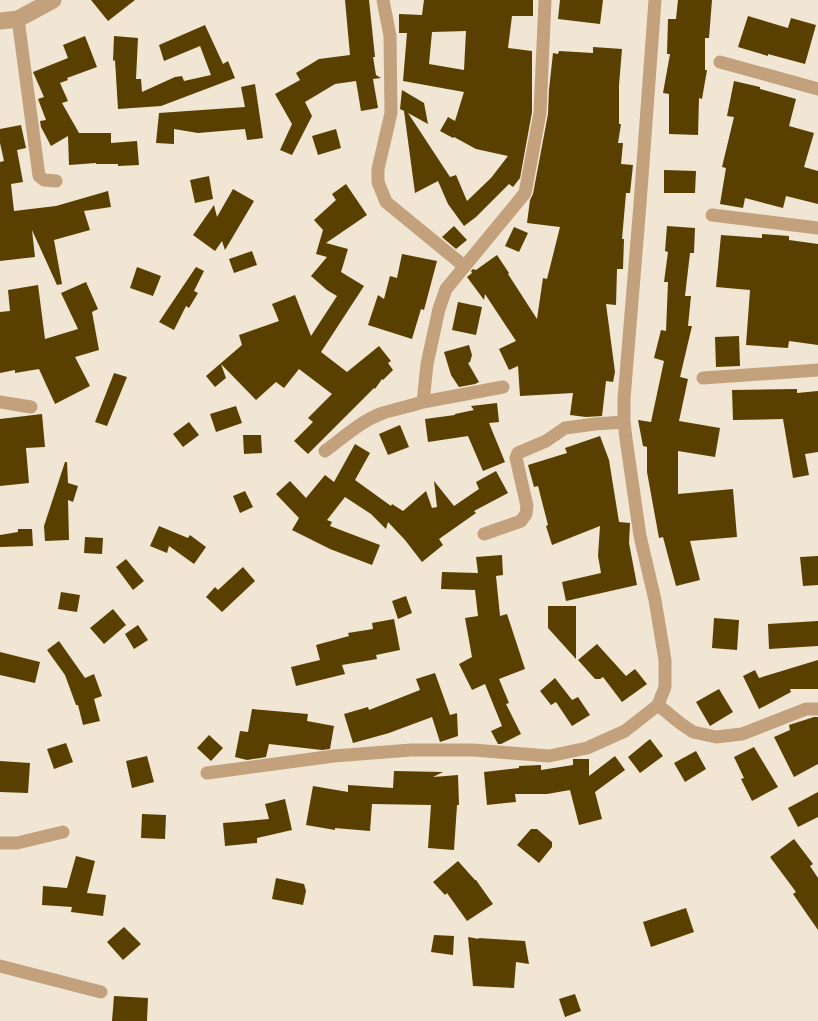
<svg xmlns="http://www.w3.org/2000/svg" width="818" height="1021" font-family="'PT Sans',sans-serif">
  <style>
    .building { fill: #593f00; fill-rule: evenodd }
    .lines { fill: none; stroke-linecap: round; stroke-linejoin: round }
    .minor { stroke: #c3a17d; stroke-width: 13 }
    .tertiary { stroke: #c3a17d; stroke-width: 17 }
  </style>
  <rect width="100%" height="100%" fill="#f1e6d3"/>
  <path class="building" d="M91 0H135L108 21Z
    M345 0H369L375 57H373L376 75 381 78 373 79 378 108 361 111 356 81 335 84 305 102 312 116 292 155 280 150 292 124 275 94 300 80 296 73 319 59 350 55Z
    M424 0H533V16H512L508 48 532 51V112L520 178 513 187 509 184 476 217 464 226 448 204 438 181 415 193 404 111 400 109 402 90 424 103 428 124 408 113 450 177 456 175 467 201 491 178 508 156 476 149 454 137 453 138 440 131 448 117 455 121 464 92 403 81 407 33H399V14L422 15ZM466 31 464 70 429 64 432 32Z
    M560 0H603L600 24 558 19Z
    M678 0H712L709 38H705V70H707L702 99 699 98 698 135 669 134V94L663 93 670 54H667L668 19H676Z
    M748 16 788 28 791 18 816 25 805 64 768 54V56L738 47Z
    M205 25 223 64 228 61 235 78 161 106 118 109 115 60 113 61 114 36 138 38 136 79H141L142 92 175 77 182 76 184 81 211 75 200 46 164 61 159 45Z
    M85 36 97 67 67 78 68 80 60 83 68 101 62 103 79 133H111V143L137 141 139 165 118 166V164H96V163L69 165 68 136 51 146 41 127 40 121 46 120 38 99 44 97 33 72 68 58 63 45Z
    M593 47 622 49 619 85V124H621L618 143H623L621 164 633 165 630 193H626L622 239H624L623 269H617L616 305 606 304 615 372 613 382 606 381 602 416 586 417 570 415 573 393 520 396 518 366 509 370 499 349 516 341 485 294 484 300 467 277 472 273 471 271 473 269 476 270 497 255 509 273 508 274 537 319 543 278 547 279 560 227 527 223 530 200 533 194 548 114 549 90 553 53 558 54 559 51 593 53Z
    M734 81 760 87V89L796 99 789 126 814 133 804 167 818 171V204L786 196 783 208 745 198 743 208 720 204 726 168 722 167 734 117 727 116Z
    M255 84 263 138 247 140 245 129 198 133 174 129V144L156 143 159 113 245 107 241 87Z
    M21 125 26 148 17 150 23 182 11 184 14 211 56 206 108 191 111 207 84 211 90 230 54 240 62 284 57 285 32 230 35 257 0 261V162L4 161 0 143V129Z
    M336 129 341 148 318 155 312 136Z
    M664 170 696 171 695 193H664Z
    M209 176 213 199 195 203 190 180Z
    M346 184 367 215 326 243 348 249 341 272 364 286 321 352 347 372 379 346 391 361 388 363 393 370 383 380 382 379 375 389 374 388 308 454 294 441 313 422 308 418 332 394 299 369 284 388 276 382 256 400 221 364 226 378 215 387 206 376 242 345 239 335 279 321 272 304 295 295 311 336 337 296 327 290 311 276 327 257 316 254 323 230 314 220 336 200 332 194Z
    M233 189 254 201 225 250 222 241 215 251 193 235 214 205 217 217Z
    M454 226 467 240 456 249 442 237Z
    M667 226 695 228 694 253H690L685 296H691L688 326H692L680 377 688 379 679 421 720 428 715 457 678 451V494L733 489 737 537 690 541 700 580 676 586 663 537 659 538 647 472V447L643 446 638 420 651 422 664 361 654 358 661 330 666 331 668 282H664L668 252 665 251Z
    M514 227 528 233 519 252 505 246Z
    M762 234 789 236V240L818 244V345L789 341 788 348 746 345 750 290 716 287 721 235 762 238Z
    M252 251 257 265 234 273 229 259Z
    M402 254 437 261 424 310 421 309 412 339 368 325 378 295 384 299 390 276 397 278Z
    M137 267 161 276 153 296 130 288Z
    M196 267 204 271 194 291 198 293 189 308 186 306 174 330 159 322Z
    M86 282 98 309 92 312 99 350 75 357 90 386 55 404 39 369 15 373V370L0 373V312L10 311 8 290 38 285 45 339 78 329 61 293Z
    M458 302 482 307 476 335 452 330Z
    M739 336 740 366 716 367 715 337Z
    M469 345 472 355 470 362 468 363 479 382 475 384 459 387 451 375 444 352Z
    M114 373 127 377 107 426 95 422Z
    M797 389V393L818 391V452L805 454 809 475 793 478 783 419 733 420 732 390Z
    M497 403 499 422 489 423 505 462 483 471 468 436 428 442 425 419 455 415V414L474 410 471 406Z
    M236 406 242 423 216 432 210 414Z
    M42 414 45 447 26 448 29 483 0 486V419Z
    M189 422 199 435 183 447 173 434Z
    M400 425 409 447 388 455 379 434Z
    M243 435H261L262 453 244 454Z
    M600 436 609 460 619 522 630 523 629 543 637 585 566 601 562 582 601 573 598 556 600 526 552 545 546 526 548 525 538 486 534 487 528 465 567 453 565 448Z
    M355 444 370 453 355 480 391 506 392 504 403 511 426 491 432 508 437 507 434 481 454 506 479 489 476 482 496 471 508 493 474 511 476 513 439 539 443 545 422 562 405 540 388 522 386 529 371 514 345 497 327 520 332 522 330 526 380 545 372 565 330 549 292 530 299 518 276 494 290 481 306 498 325 475 334 482Z
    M65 462H67L68 483 78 486 73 502 68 500 69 540 45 541 44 526Z
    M245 491 253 507 240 513 233 496Z
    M159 526 188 538 190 535 206 547 194 564 169 546 167 553 150 546Z
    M18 529H32L33 546 0 547V535L18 532Z
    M85 537 103 538 102 554 84 553Z
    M502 555 503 575 496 576 500 616 507 614 525 669 499 679 509 703 506 704 521 734 501 744H498L491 731 502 726 485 684 472 690 459 664 472 657 465 618 478 616 475 590 441 589 442 572 478 573 476 557Z
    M818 556V585L803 586 800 557Z
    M126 559 144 581 133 590 116 567Z
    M243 567 255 581 222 612 206 597 215 587 218 590Z
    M61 592 80 595 77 612 58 609Z
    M406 596 412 613 398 619 392 601Z
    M548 606H576V659L548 628Z
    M113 609 126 625 104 644 90 628Z
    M714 618 739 620 737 650 712 648Z
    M394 619 400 650 376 655 377 659 342 665 345 674 296 686 291 667 320 660 316 645 349 636 348 633 373 629 372 623Z
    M818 621V646L769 649 768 624Z
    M138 625 148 640 134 649 125 634Z
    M59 641 85 678 94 674 102 696 94 699 100 721 83 725 78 705H76L65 675 47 650Z
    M597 644 626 676 635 669 647 684 622 702 603 677 600 679H595L578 660Z
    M0 652 40 662 35 683 0 675Z
    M818 660V689H790L791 692 759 709 743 676 755 670 759 678Z
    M435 673 450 715 457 713 458 736 440 742 432 717 389 733 353 743 344 714 368 707 369 710 420 690 416 679Z
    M555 678 572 700 578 697 590 715 572 726 556 702 551 705 540 691Z
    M719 689 733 712 710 726 696 702Z
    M252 709 308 714 307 721 334 726 330 749 322 750 269 744 266 757 247 760 235 757 240 731 248 732Z
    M814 717H818V764L794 777 774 737 790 730 789 725Z
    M209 735 223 748 211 761 197 748Z
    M650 739 663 756 640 773 628 757Z
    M66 743 73 762 54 769 47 749Z
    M754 747 778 787 752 801 741 779 744 778 734 757Z
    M696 751 706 769 685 782 674 763Z
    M147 756 154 782 132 788 126 761Z
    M615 756 625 770 595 792 602 819 579 825 570 790 547 794H515L516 802 487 805 484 772 519 768V766L541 765V770L573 765V759H589V776Z
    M0 761 30 763 28 793 0 792Z
    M394 771 443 772 433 777 458 775 459 805H457L454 850 428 848 431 805 372 804 370 831 335 828V830L306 825 313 786 348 792V785L393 788Z
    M818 792V817L798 827 788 808Z
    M285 799 292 830 257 838V843L225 846 223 823 269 819 265 804Z
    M142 814 166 815 165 839 141 838Z
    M531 829H537L552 842V847L539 863 517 845Z
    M794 839 813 864 810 866 818 878V930L793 894 796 892 770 857Z
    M76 856 95 861 87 893 106 895 103 916 71 912 72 907 42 905 43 886 67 888Z
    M458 861 475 880H476L493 904 467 921 447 893 445 895 433 882Z
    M276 878 304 884 306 891 303 905 272 899Z
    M686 908 694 932 651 947 643 922Z
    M124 927 141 944 123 960 107 942Z
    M434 935 454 936 453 955 431 952Z
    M468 937 479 939 478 938 525 941 529 964 516 962 514 988 473 986Z
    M575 994 581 1011 565 1017 559 999Z
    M114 996 148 998 147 1021H112Z"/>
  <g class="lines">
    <path class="minor" d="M383 0 390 36 391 113 378 169V182L386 202 464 266
      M18 19 39 176 44 180 56 181
      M720 62 818 89
      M712 215 818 228
      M703 378 818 370
      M0 402 31 407
      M423 402 503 387
      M325 451C343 438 362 420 383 413 396 409 410 406 423 402L427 364 439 309 446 289 525 193 540 113 545 0
      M484 534 521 521 526 514 527 506 516 458 518 453 546 441 565 428 595 424 624 422
      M658 705 680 723 693 732 716 737 742 734 806 709H818
      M207 773 334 756 411 750H473L549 756 587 748 625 731 658 705 665 687V660L655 600 640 536 626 439 624 422V399L640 204 655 0
      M0 843H17L63 832
      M0 966 101 992"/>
    <path class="tertiary" d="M0 21 18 19 53 0"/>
  </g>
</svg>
